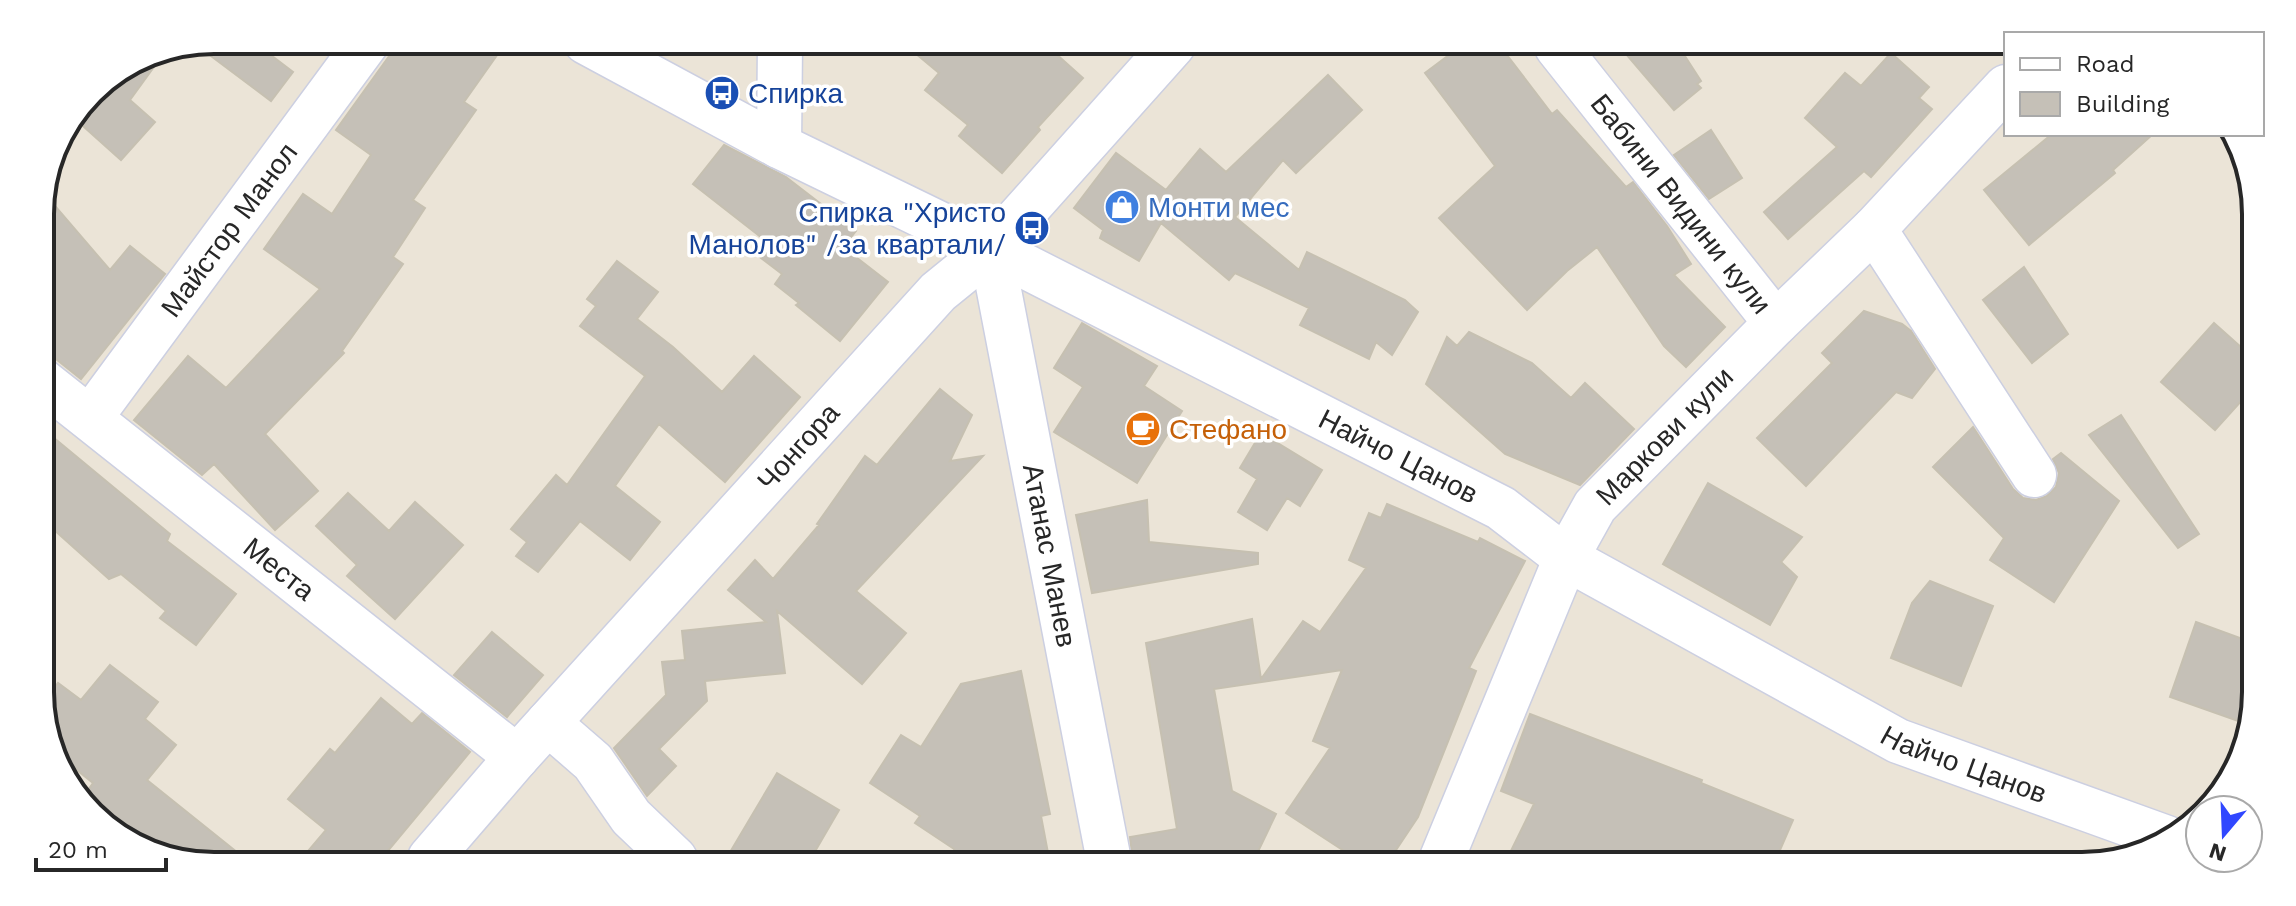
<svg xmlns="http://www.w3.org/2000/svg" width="2296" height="906" font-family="'Work Sans',sans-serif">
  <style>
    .building { fill: #c5c0b7; stroke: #c6c0b1; stroke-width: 2 }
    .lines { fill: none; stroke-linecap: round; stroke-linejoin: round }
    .minor-casing { stroke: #cccfe1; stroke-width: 47 }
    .minor { stroke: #fff; stroke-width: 44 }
    .labels { text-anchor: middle; stroke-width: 7; stroke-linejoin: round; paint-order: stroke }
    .transit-label { font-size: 28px; fill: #164399; stroke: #fff; text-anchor: start }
    .street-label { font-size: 28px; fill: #272727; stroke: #fff }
    .shop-label { font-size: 28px; fill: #366cbe; stroke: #fff; text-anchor: start }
    .food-label { font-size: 28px; fill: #c56008; stroke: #fff; text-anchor: start }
    .rim { fill: none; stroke: #272727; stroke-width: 4 }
  </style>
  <rect width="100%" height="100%" fill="#ebe4d7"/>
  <path class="building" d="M214 40H251L293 72 271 101 195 44Z
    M400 41H507L464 102 476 110 413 200 425 208 393 257 403 264 342 351 344 353 265 434 318 491 275 530 214 464 202 475 134 420 188 356 226 388 320 289 264 249 303 194 332 214 371 155 336 130Z
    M903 43 1045 44 1083 78 1038 127 1040 130 1002 173 959 136 968 125 925 90 939 73Z
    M1461 46H1500L1552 114 1557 110 1626 187 1633 182 1667 226 1691 264 1674 275 1725 327 1686 367 1664 346 1597 247 1567 271 1527 310 1439 218 1495 166 1425 73Z
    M1620 47H1679L1701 81 1697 84 1701 88 1674 110Z
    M167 49 130 100 155 122 121 160 73 117 99 83 148 53Z
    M1891 53 1929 87 1919 98 1932 109 1871 177 1864 171 1788 239 1764 212 1837 147 1805 118 1845 73 1861 86Z
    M1328 75 1362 110 1296 173 1283 160 1235 217 1299 270 1307 252 1405 300 1418 312 1392 355 1376 342 1369 359 1300 325 1309 308 1235 273 1229 280 1161 223 1139 261 1100 238 1103 230 1074 208 1116 153 1166 190 1200 149 1226 172Z
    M1711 130 1742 178 1709 199 1674 155Z
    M2052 134H2153L2113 170 2115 173 2029 245 1984 190Z
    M724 145 786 177 856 231 843 247 888 282 840 341 796 305 799 303 775 284 782 274 753 252 762 238 693 184Z
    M43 192 110 270 130 246 165 274 81 379 41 347 40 202Z
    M617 261 658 292 637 319 673 347 722 392 754 356 800 397 725 482 659 424 615 486 660 522 630 560 580 521 538 572 516 556 527 542 511 529 556 475 567 485 645 376 580 326 596 306 587 299Z
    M2024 267 2068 334 2032 363 1983 300Z
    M1864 311 1902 324 1911 331 1935 369 1912 398 1896 392 1806 486 1757 438 1832 363 1822 353Z
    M1082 323 1157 366 1144 386 1182 411 1137 483 1054 432 1083 387 1054 368Z
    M2214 323 2252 357V389L2215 430 2161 382Z
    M1469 332 1532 363 1571 398 1585 383 1634 429 1580 485 1505 454 1426 384 1447 337 1457 346Z
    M940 389 972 415 950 461 983 456 856 591 906 633 862 684 777 611 785 673 705 681 707 701 659 749 676 766 647 796 614 748 666 695 662 662 685 660 682 631 766 622 728 590 755 560 773 579 819 525 817 524 865 456 877 465Z
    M2121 415 2199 534 2178 548 2089 435Z
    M1973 427 2013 489 2023 498 2036 500 2047 496 2056 487 2059 473 2053 459 2061 453 2119 501 2054 602 1990 560 2004 538 1933 467Z
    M42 428 170 534 167 541 236 594 196 645 160 618 166 611 121 574 109 579 42 519Z
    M1261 433 1322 470 1300 506 1287 498 1267 530 1238 512 1257 479 1240 468Z
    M1708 483 1802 537 1781 562 1797 577 1770 625 1663 564Z
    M348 493 389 531 415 502 463 545 395 619 347 576 357 565 316 526Z
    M1147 500 1149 542 1258 553V564L1092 593 1076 515Z
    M1387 504 1478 542 1480 538 1525 561 1469 668 1476 671 1418 817 1388 862H1361L1286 813 1330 748 1313 741 1342 670 1214 689 1232 791 1276 814 1253 862 1133 861 1130 837 1177 829 1146 643 1252 619 1261 679 1303 621 1320 632 1366 568 1349 560 1369 513 1381 518Z
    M1930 581 1993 606 1961 686 1891 658 1912 603Z
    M2196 622 2248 641 2247 724 2170 697Z
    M492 632 543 675 507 717 454 675Z
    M110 665 158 702 145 719 176 745 147 780 243 857H157L107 823 80 801 93 783 58 755 43 726V703L58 683 81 700Z
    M1021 671 1050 814 1041 816 1048 853 1011 861 956 860 954 849 915 823 920 816 870 783 901 735 921 747 961 684Z
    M381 698 412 724 422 713 470 752 382 858 303 857 326 830 288 799 330 749 335 753Z
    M1530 714 1702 780 1701 783 1793 820 1774 864 1505 863 1534 804 1501 791Z
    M777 773 839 810 810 860 726 859Z"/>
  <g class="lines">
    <defs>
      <g id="minor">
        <path id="s1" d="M586 42 779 146 991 249 1501 508 1566 558 1898 741 2167 838"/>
        <path id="s2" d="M1557 47 1776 323"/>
        <path d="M779 146 780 43"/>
        <path d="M1874 229 2034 475"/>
        <path id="s3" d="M991 249 1109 861"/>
        <path id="s4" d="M41 380 517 757"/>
        <path id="s5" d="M90 418 368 41"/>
        <path d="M548 723 593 762 631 817 675 859"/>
        <path id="s6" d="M430 858 517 757 938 292 991 249 1173 45"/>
        <path id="s7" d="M1440 863 1566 558 1595 506 1776 323 1874 229 2006 87"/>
      </g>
    </defs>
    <use href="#minor" class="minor-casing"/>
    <use href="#minor" class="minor"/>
  </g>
  <defs>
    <symbol id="bus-disc" viewBox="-11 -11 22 22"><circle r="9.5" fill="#1a4fb4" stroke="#fff"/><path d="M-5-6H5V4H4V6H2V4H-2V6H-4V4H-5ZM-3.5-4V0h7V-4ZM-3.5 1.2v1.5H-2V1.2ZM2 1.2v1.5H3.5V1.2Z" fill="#fff"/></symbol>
    <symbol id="shop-disc" viewBox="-11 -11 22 22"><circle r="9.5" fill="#3f7fe0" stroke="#fff"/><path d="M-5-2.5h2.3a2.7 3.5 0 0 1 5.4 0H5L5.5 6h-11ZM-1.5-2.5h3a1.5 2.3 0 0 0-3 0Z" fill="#fff"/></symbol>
    <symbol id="cafe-disc" viewBox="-11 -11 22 22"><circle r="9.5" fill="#e8710a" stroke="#fff"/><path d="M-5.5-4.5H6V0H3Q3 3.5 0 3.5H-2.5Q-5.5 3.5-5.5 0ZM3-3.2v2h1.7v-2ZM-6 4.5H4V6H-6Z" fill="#fff"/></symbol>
  </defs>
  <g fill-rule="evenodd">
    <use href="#bus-disc" x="702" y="73" width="40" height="40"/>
    <use href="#shop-disc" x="1102" y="187" width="40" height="40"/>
    <use href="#bus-disc" x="1012" y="208" width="40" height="40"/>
    <use href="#cafe-disc" x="1123" y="409" width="40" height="40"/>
  </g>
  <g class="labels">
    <g class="transit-label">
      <text x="748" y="103">Спирка</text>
      <text x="1006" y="222" text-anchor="end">Спирка "Христо<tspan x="1006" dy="32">Манолов" /за квартали/</tspan></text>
    </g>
    <g class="street-label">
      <text dy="10" stroke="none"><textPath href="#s2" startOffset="200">Бабини Видини кули</textPath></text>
      <text dy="10" stroke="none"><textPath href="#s5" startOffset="234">Майстор Манол</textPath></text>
      <text dy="10" stroke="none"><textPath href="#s7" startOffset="488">Маркови кули</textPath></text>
      <text dy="10" stroke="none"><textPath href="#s6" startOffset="552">Чонгора</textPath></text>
      <text dy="10" stroke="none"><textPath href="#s1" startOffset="912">Найчо Цанов</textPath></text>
      <text dy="10" stroke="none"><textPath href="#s3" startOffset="312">Атанас Манев</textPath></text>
      <text dy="10" stroke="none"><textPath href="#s4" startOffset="304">Места</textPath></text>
      <text dy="10" stroke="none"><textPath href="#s1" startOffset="1558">Найчо Цанов</textPath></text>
    </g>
    <g class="shop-label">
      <text x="1148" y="217">Монти мес</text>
    </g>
    <g class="food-label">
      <text x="1169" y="439">Стефано</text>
    </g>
  </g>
  <path d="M0 0H2296V906H0ZM214 54H2082A160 160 0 0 1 2242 214V692A160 160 0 0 1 2082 852H214A160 160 0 0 1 54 692V214A160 160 0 0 1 214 54Z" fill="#fff" fill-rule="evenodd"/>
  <path class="rim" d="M214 54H2082A160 160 0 0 1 2242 214V692A160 160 0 0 1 2082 852H214A160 160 0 0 1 54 692V214A160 160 0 0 1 214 54Z"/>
  <rect x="2004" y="32" width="260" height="104" fill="#ffffff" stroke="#a9a9a9" stroke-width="2"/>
  <rect x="2020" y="58" width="40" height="12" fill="#ffffff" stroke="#a9a9a9" stroke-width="2"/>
  <text x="2076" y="72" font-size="24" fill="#272727">Road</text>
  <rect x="2020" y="92" width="40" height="24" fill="#c5c0b7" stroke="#a9a9a9" stroke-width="2"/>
  <text x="2076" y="112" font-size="24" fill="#272727">Building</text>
  <g transform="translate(2224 834) rotate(199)"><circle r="38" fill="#ffffff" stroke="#a9a9a9" stroke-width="2"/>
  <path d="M0-6L14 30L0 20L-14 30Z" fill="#3047ff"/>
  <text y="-12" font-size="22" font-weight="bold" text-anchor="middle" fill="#272727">N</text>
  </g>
  <path d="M36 858v12h130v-12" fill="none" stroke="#272727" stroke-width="4"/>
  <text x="48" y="858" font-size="24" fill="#272727" stroke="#ffffff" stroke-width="6" paint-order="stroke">20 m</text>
</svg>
